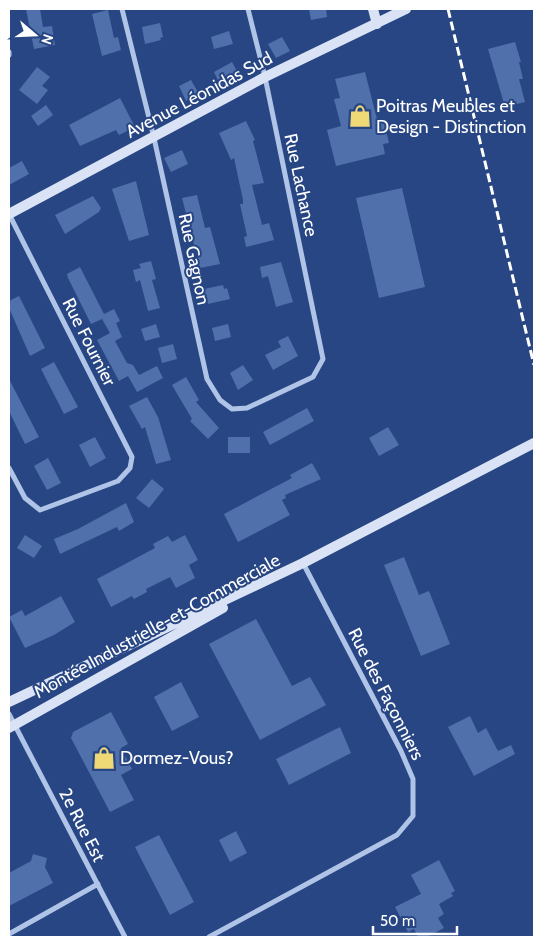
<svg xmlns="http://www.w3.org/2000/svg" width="543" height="946" font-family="Cabin,sans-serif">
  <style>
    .building { fill: #5070ab }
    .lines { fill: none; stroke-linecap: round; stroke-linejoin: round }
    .street { stroke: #b0c4e7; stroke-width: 5 }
    .secondary { stroke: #dae3f6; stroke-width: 10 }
    .rail { stroke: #fff; stroke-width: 3; stroke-dasharray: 9 4; stroke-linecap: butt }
    .labels { text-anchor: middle; stroke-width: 4; stroke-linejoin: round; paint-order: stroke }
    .street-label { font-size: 18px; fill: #fff; stroke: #274683 }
    .poi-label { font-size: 18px; fill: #fff; stroke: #274683; text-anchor: start }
  </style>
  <rect width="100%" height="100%" fill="#274683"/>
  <path class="building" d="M26 9H40L43 27 52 26 55 45 34 49Z
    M309 9H326L327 17 311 20Z
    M108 10 114 38 118 37 121 50 102 56 92 14Z
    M160 23 163 37 160 38 161 40 145 44 142 27Z
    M229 31 233 44 214 49 211 37Z
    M282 37 290 51 276 58 268 44Z
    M515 42 521 62H519L523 79H519L525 102 505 107 488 49Z
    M232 62 239 75 220 85 214 72Z
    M37 67 50 77 42 86 48 90 37 104 19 90Z
    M365 72 378 123 384 122 389 143 383 144 385 154 336 166 327 130 341 126 334 99 340 98 335 79Z
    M191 80 199 94 186 101 179 86Z
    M120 98 135 127 119 135 116 130 80 146 69 125Z
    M46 105 53 115 38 126 31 116Z
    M246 121 255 140 253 141 264 183 252 185 262 225 269 223 274 240 246 247 244 237 247 236 240 204H243V200L234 158 231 160 219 133Z
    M182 150 188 164 171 172 164 158Z
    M22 161 29 174 9 185V168Z
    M136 181 149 235 129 241 112 189Z
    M402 188 425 287 379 298 356 198Z
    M197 195 205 228 210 227 220 264 200 268 182 198Z
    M93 196 101 208 99 212 65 234 55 215Z
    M151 261 156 279 152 280 160 308 148 311 140 280 136 282 133 270 141 268 139 264Z
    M281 262 293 302 276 307 268 276 262 278 260 267Z
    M80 267 104 314 114 309 120 321 116 323 122 337 115 341 127 363 133 365 139 375 157 366 163 378 137 392 128 376 119 381 97 340 110 333 102 319 91 324 68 278 67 274Z
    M223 285 224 289 227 288 230 299 208 304 204 289Z
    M19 296 45 348 30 356 9 308V301Z
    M156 324 160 337 145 341 141 329Z
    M228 324 231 337 215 341 212 328Z
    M288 336 298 356 273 370 265 355 281 347 278 341Z
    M173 344 177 359 162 363 158 348Z
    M54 362 78 407 64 414 41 369Z
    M243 365 253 380 238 390 230 373Z
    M186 377 199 400 196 402 219 428 208 439 190 421 192 419 172 385Z
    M9 379 39 437 25 444 9 411Z
    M147 397 158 417 171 460 156 464 145 427 142 429 129 406Z
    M307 408 314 421 270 445 263 432Z
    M388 427 399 445 379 456 369 438Z
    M95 437 106 458 90 467 79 445Z
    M228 437H250V453H228Z
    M48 458 61 483 47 490 34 466Z
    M312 463 321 479 285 495 286 498 282 500 290 515 238 542 224 514 292 478 290 475Z
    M152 479 164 489 149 508 136 498Z
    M126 503 134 522 119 531 117 527 60 554 54 539 78 529Z
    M25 535 42 546 34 558 17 548Z
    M185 535 198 560 189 565 195 578 176 588 170 577 146 589 147 592 134 599 132 596 111 607 97 579 155 548 153 544 168 536 172 542Z
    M404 557 419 595 429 591 450 644 421 656 384 565Z
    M61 596 75 622 54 635 25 648 9 617 22 610 25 616Z
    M256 619 292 686 310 677 326 705 260 740 209 644Z
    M181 682 199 717 172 731 154 697Z
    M111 712 128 744 121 748 132 769 121 775 134 800 110 812 71 738 73 732Z
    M470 716 478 733 486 728 498 751 511 745 515 754 474 776 448 727Z
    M340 727 351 753 289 785 276 759Z
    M236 831 247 853 230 862 219 840Z
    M159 835 194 902 170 915 135 847Z
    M33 854 47 858 45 867 53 883 9 906V873L31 861Z
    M439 860 455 891 451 893 453 896 439 904 444 914 438 918 444 928 427 937H418L414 929 408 932 395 907 421 894 411 875Z"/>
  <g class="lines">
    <path class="street" d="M122 9 154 138 207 379 220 400 232 409 247 408 313 377 323 359 265 77 248 9
      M9 52V55
      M9 468 25 498 40 510 118 481 130 468 132 457 9 214
      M9 714 125 937
      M9 934 98 884
      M209 937 397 835 413 816V779L401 751 303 563"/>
    <path class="secondary" d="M373 9 377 24
      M9 214 265 77 406 9
      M9 702 303 563 534 443
      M9 728 223 608"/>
    <path class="rail" d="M448 9 534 365"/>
  </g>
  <defs>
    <symbol id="shop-bare" viewBox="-9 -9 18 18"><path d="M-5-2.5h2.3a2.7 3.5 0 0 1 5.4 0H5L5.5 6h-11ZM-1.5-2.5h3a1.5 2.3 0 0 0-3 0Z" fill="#efd876" stroke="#274683" stroke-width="2.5" paint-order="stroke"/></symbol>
  </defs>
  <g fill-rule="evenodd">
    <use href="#shop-bare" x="344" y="100" width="32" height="32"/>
    <use href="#shop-bare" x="88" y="742" width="32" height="32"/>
  </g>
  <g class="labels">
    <g class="street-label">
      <text transform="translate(199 95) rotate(-28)" y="6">Avenue Léonidas Sud</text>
      <text transform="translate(301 185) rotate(78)" y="6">Rue Lachance</text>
      <text transform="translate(194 259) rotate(78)" y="6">Rue Gagnon</text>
      <text transform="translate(89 342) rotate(63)" y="6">Rue Fournier</text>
      <text transform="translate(157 626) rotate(-29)" y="6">Montée Industrielle-et-Commerciale</text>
      <text transform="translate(386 694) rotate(63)" y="6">Rue des Façonniers</text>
      <text transform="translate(82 825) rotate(63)" y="6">2e Rue Est</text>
    </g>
    <g class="poi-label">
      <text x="376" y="112">Poitras Meubles et<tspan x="376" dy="21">Design - Distinction</tspan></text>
      <text x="120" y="764">Dormez-Vous?</text>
    </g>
  </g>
  <rect width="543" height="946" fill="none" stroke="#ffffff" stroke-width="20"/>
  <g transform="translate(35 35) rotate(109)" stroke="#274683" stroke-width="4" paint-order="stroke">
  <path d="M0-4L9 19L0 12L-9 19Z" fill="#ffffff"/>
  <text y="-8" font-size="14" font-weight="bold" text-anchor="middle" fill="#ffffff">N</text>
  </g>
  <path d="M373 926v8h84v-8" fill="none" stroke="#ffffff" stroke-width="2.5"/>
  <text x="380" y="926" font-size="15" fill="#ffffff" stroke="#274683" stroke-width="4" paint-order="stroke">50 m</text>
</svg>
